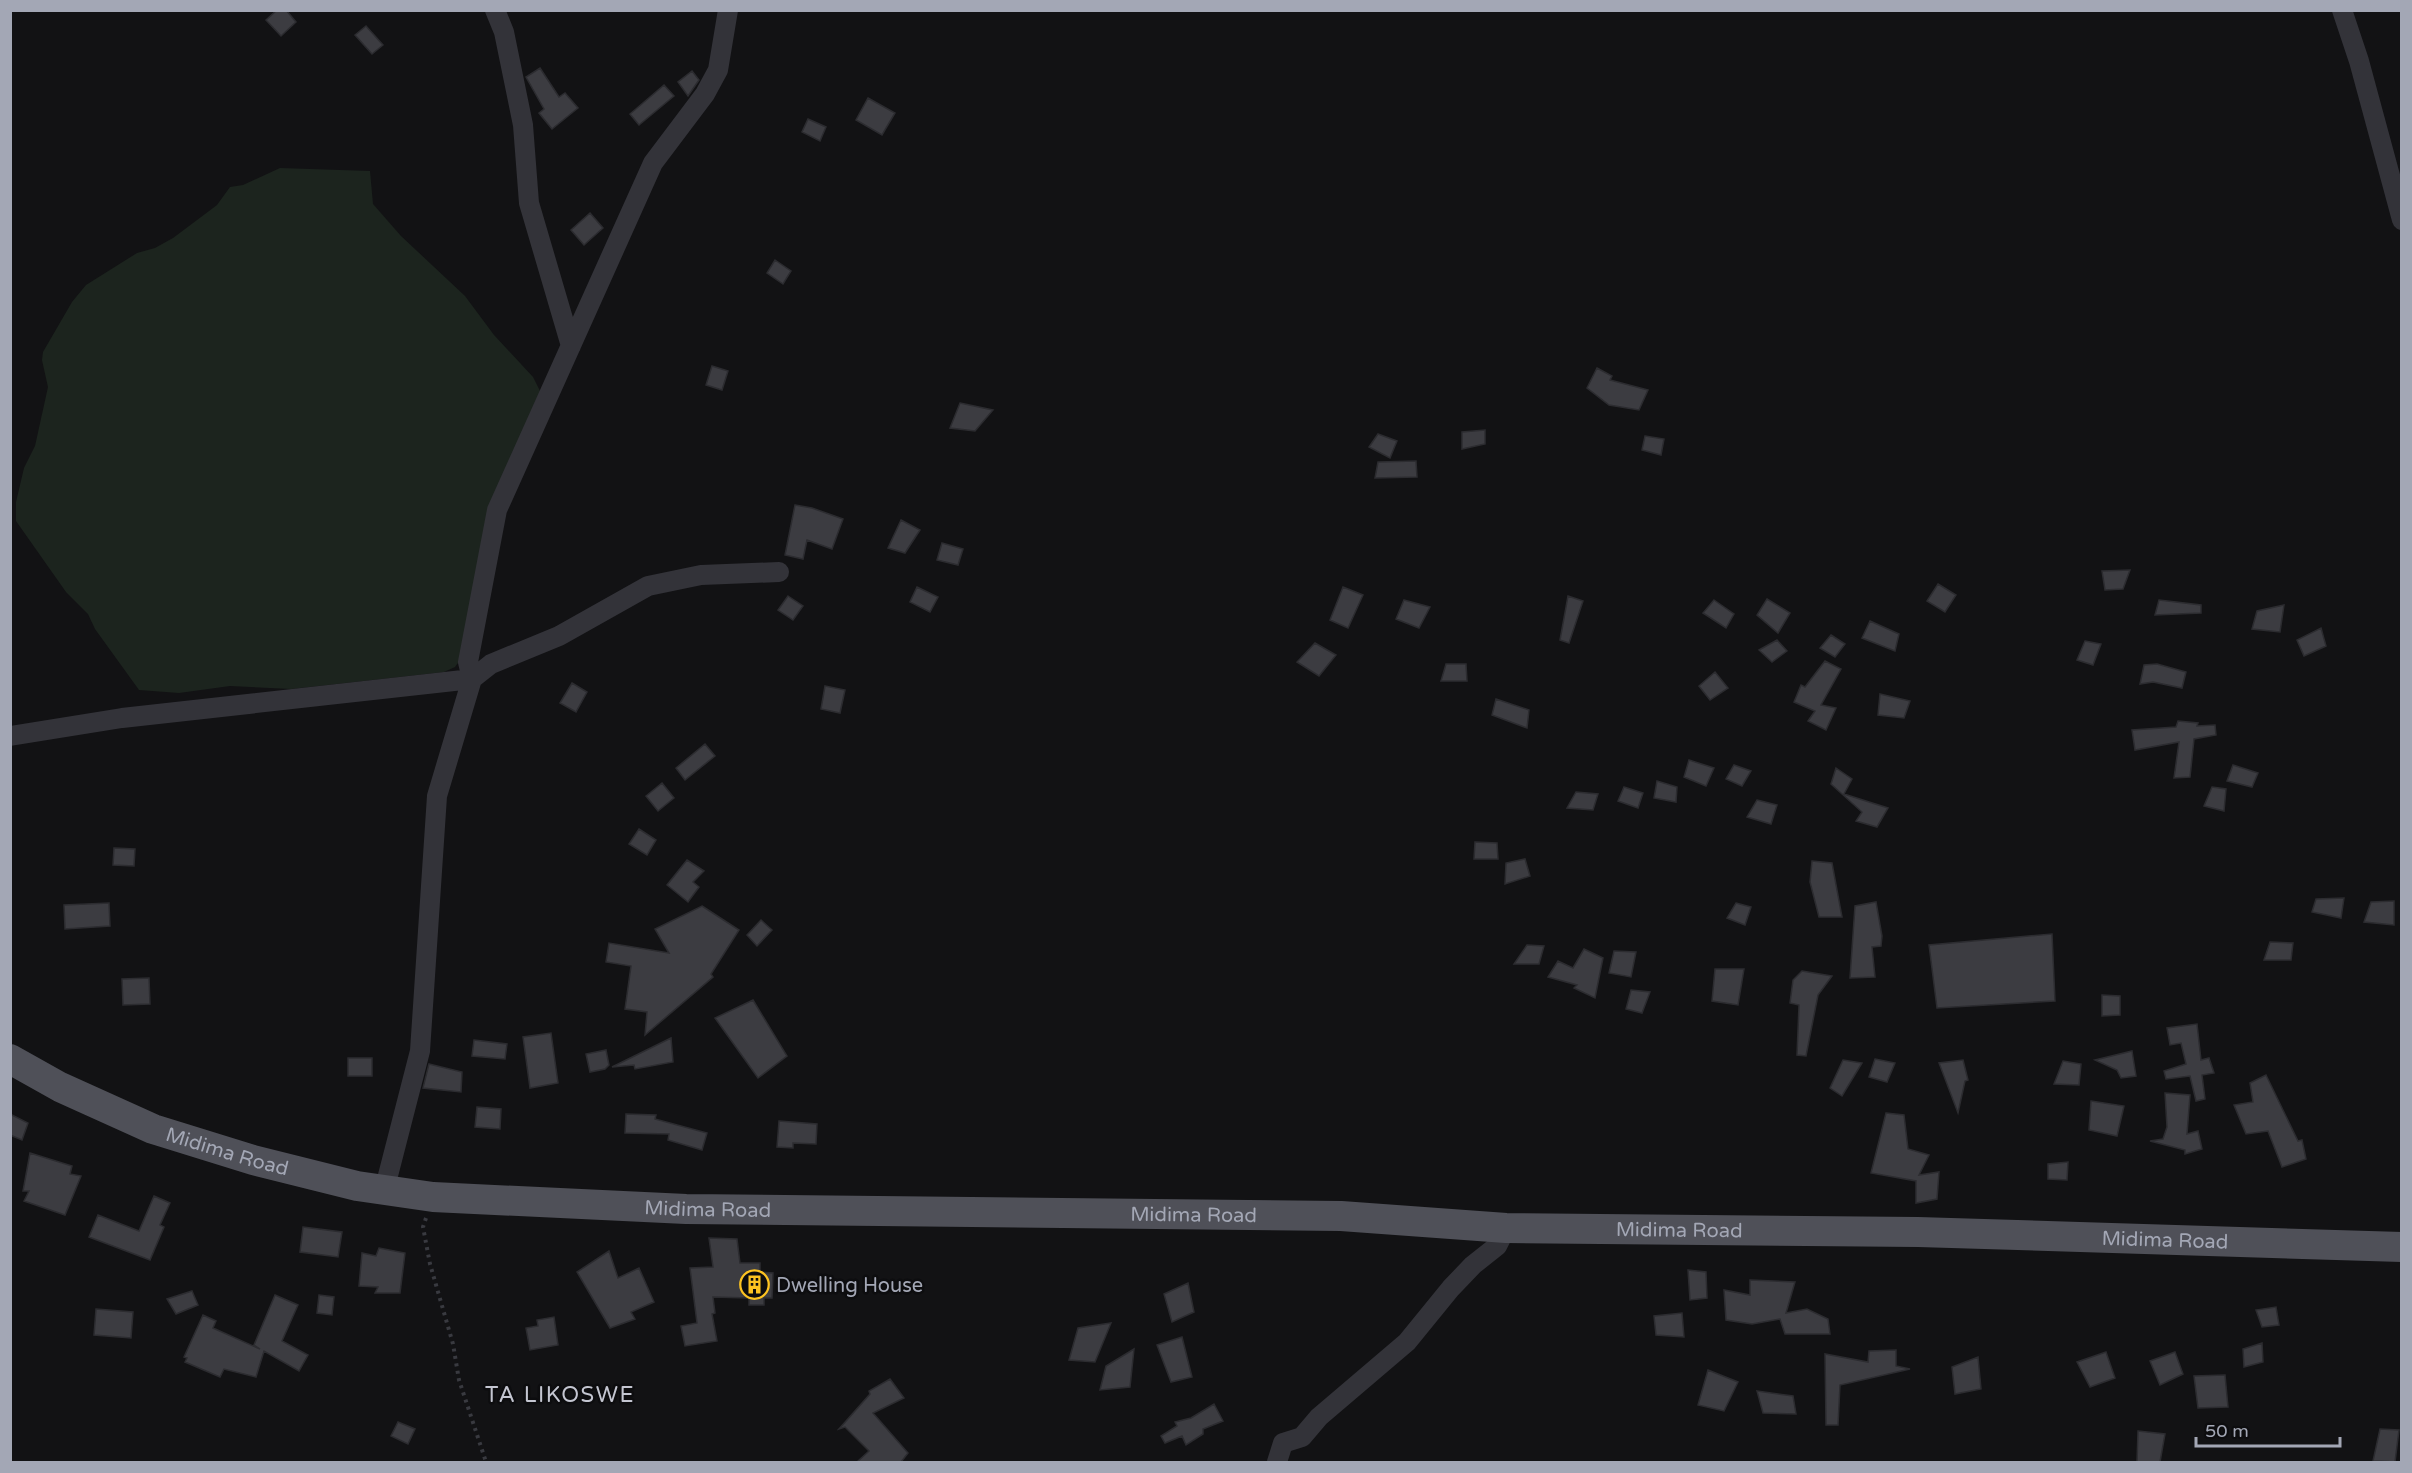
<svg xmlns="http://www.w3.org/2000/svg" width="2412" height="1473" font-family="'Varela Round',sans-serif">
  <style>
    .green { fill: #1c241e }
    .building { fill: #3c3c41; stroke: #2c2c30; stroke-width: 1.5 }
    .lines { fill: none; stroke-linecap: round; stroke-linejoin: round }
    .path { stroke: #393a40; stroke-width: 4; stroke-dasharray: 3 4.5; stroke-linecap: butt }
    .street { stroke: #333339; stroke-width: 20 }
    .primary { stroke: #4f5058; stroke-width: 30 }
    .labels { text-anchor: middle; stroke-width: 5; stroke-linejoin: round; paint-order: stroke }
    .street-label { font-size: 20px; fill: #a3a7b5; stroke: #0d0d0f }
    .poi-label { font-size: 20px; fill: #a3a7b5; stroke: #0d0d0f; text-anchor: start }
    .quarter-label { font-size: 22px; letter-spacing: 1.5px; fill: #c4c6d1; stroke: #0d0d0f }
  </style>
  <rect width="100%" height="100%" fill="#121214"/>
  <path class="green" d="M280 168 370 171 373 204 401 236 465 296 494 335 533 377 541 393 465 653 455 667 444 672 291 689 230 686 179 693 139 690 95 629 88 614 66 592 16 521V502L24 468 35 446 48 387 42 360 43 352 72 302 86 285 137 253 155 248 173 238 217 205 230 187 243 185Z"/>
  <path class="building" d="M277 10H286L296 22 281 36 266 20Z
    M366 26 383 45 372 54 355 35Z
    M540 68 559 97 565 93 578 108 552 129 539 113 544 109 526 77Z
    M692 71 699 80 688 96 678 82Z
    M664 85 674 96 639 125 630 114Z
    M868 98 895 113 882 135 856 120Z
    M808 119 826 127 820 141 802 132Z
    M590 213 603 228 584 245 571 230Z
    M775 260 791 271 783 284 767 273Z
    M712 366 728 371 722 390 706 385Z
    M1597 368 1612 376 1610 380 1648 390 1639 410 1609 405 1587 388Z
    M960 403 993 410 975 431 950 428Z
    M1485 430V444L1462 449V432Z
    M1378 434 1397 441 1390 458 1369 447Z
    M1645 436 1664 439 1661 455 1642 450Z
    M1416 461 1417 477 1375 478 1378 462Z
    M795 505 812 508 843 519 832 549 807 540 803 559 785 555Z
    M901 520 920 530 905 553 888 548Z
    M942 543 963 549 958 565 937 560Z
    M2130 570 2123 589 2105 590 2102 571Z
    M1938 584 1956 595 1945 612 1927 601Z
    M917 587 938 597 930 612 910 602Z
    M1343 587 1363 595 1348 628 1330 620Z
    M788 596 803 606 793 620 778 610Z
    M1568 596 1583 601 1569 643 1560 640Z
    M1767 599 1790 613 1778 633 1757 615Z
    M1404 600 1430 607 1419 628 1396 619Z
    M1714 600 1734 614 1726 628 1703 613Z
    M2159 600 2201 605V613L2155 615Z
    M2284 605 2280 632 2252 629 2257 611Z
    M1870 621 1899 634 1895 651 1862 638Z
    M2321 628 2326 646 2304 656 2297 640Z
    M1831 635 1845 644 1835 657 1820 648Z
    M1777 640 1787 651 1772 662 1759 650Z
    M2085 641 2101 644 2093 665 2077 660Z
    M1315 643 1336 655 1319 676 1297 662Z
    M1825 661 1841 669 1821 705 1836 708 1826 730 1808 721 1815 711 1794 702 1801 685 1805 687Z
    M1446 664H1466L1467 681H1441Z
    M2157 664 2186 672 2182 688 2153 682 2140 684 2144 665Z
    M1715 672 1728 688 1710 700 1699 686Z
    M572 683 587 692 576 712 560 703Z
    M825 686 845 690 840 713 821 709Z
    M1880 694 1910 701 1904 718 1878 715Z
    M1496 699 1529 710 1527 728 1492 715Z
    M2178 721 2198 723 2197 726 2215 725 2216 735 2194 739 2190 777 2174 778 2179 742 2135 750 2132 730 2176 727Z
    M705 744 715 756 685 780 676 768Z
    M1689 760 1714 768 1706 786 1684 777Z
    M1734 765 1751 771 1742 786 1726 779Z
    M2233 765 2258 773 2252 787 2227 781Z
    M1836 768 1852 779 1844 794 1888 808 1877 827 1856 821 1862 812 1831 784Z
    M1657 781 1677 787 1676 802 1654 798Z
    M662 783 674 798 658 811 646 796Z
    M1624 787 1643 793 1638 808 1618 801Z
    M2212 787 2226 789 2224 811 2204 806Z
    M1576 792 1598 794 1593 810 1567 808Z
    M1757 800 1777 805 1771 824 1747 817Z
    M639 829 656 840 647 855 629 844Z
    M1475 842 1497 843 1498 859H1474Z
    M114 848 135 849 134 866 113 865Z
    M1525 859 1530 876 1505 884 1506 863Z
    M687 860 704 871 693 882 699 887 688 902 667 885Z
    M1812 861 1832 863 1842 917H1819L1810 882Z
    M2344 898 2341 918 2312 912 2316 899Z
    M2394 901V925L2364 922 2371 902Z
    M1876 902 1882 936 1881 946 1872 947 1875 977 1850 978 1855 906Z
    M109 903 110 926 65 929 64 905Z
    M1736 903 1751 907 1745 925 1727 918Z
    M702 906 739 930 711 974 713 977 645 1035 647 1012 625 1009 631 966 606 962 609 943 669 953 655 929Z
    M761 920 772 930 757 946 747 935Z
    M2052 934 2055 1001 1937 1008 1929 945Z
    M2270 942 2293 943 2291 960H2264Z
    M1527 945 1544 946 1539 964H1514Z
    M1584 949 1603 958 1595 998 1574 988 1577 985 1548 977 1558 961 1573 968Z
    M1614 951 1636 952 1631 977 1609 973Z
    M1715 969H1744L1738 1005 1712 1001Z
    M1802 971 1832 976 1818 995 1806 1056 1797 1055 1799 1005 1790 1003 1793 980Z
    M149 978 150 1004 123 1005 122 979Z
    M1631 990 1650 992 1642 1013 1626 1009Z
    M2102 995 2120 996V1015L2102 1016Z
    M753 1000 787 1056 758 1078 715 1018Z
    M2197 1024 2201 1060 2209 1058 2214 1073 2202 1075 2205 1099 2196 1101 2190 1076 2166 1079 2164 1071 2186 1064 2181 1043 2170 1045 2167 1028Z
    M551 1033 558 1083 530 1088 523 1037Z
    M671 1038 673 1062 635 1069 634 1065 612 1067Z
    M474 1040 507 1044 505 1059 472 1056Z
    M606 1050 609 1065 605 1069 590 1072 586 1054Z
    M2132 1051 2136 1076 2121 1078 2117 1070 2095 1060Z
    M348 1058H372V1076H348Z
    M1875 1059 1895 1063 1887 1082 1869 1077Z
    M1843 1060 1862 1063 1842 1096 1830 1088Z
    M1963 1060 1968 1080 1965 1081 1958 1113 1939 1063Z
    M2063 1061 2081 1064 2079 1085 2054 1084Z
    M429 1064 462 1072 461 1092 423 1088Z
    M2266 1075 2298 1141 2302 1140 2306 1159 2282 1167 2268 1131 2246 1134 2234 1105 2253 1102 2250 1083Z
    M2165 1093 2190 1095 2187 1134 2198 1131 2202 1149 2185 1154V1150L2150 1141 2163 1139 2167 1127Z
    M2091 1101 2124 1106 2117 1136 2089 1130Z
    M477 1107 501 1109 500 1129 475 1127Z
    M1886 1113 1904 1115 1908 1149 1929 1155 1919 1175 1939 1172 1937 1199 1916 1203V1181L1871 1173Z
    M10 1114 28 1123 22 1140 10 1135Z
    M626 1114 656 1115 655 1119 707 1133 702 1150 668 1140 669 1134 625 1133Z
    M779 1121 817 1124 816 1144 793 1143V1148L777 1147Z
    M30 1153 72 1166 70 1174 81 1176 65 1215 24 1201 29 1191H23Z
    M2068 1162 2067 1180 2048 1179V1164Z
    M154 1196 170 1203 160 1225 164 1227 150 1260 89 1237 98 1215 139 1231Z
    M303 1227 342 1232 338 1257 300 1252Z
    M709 1238 737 1239 740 1263H760V1272L773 1273 772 1298H764V1305H749V1298L713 1297 715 1313 712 1314 717 1341 685 1346 681 1326 697 1323 690 1268 713 1267Z
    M379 1248 405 1253 400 1293H375L378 1287 359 1286 362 1253 376 1256Z
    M609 1251 618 1278 639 1268 654 1302 631 1312 635 1319 610 1328 577 1272Z
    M1688 1270 1706 1272 1707 1298 1690 1300Z
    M1750 1280 1795 1282 1786 1313 1807 1309 1828 1319 1830 1334H1785L1780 1319 1752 1324 1726 1320 1724 1290 1750 1295Z
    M1188 1283 1194 1312 1172 1322 1164 1294Z
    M192 1291 198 1305 176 1314 167 1299Z
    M275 1295 298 1305 282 1341 308 1355 299 1371 264 1351 256 1377 224 1369 220 1377 185 1362 187 1358 184 1357 203 1315 216 1321 213 1328 260 1349 254 1345Z
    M319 1295 334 1297 332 1315 317 1313Z
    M2276 1307 2279 1325 2262 1327 2256 1310Z
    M96 1309 133 1312 131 1338 94 1335Z
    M1682 1313 1684 1337 1656 1335 1654 1316Z
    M554 1317 558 1345 530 1350 526 1328 538 1326 537 1320Z
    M1111 1323 1095 1362 1069 1360 1078 1328Z
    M1182 1337 1192 1377 1171 1382 1157 1345Z
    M2262 1343 2263 1362 2244 1367 2243 1349Z
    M1134 1349 1130 1387 1100 1390 1106 1366Z
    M1896 1350V1366L1910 1369 1840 1385 1838 1425H1826L1825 1354 1868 1362 1869 1351Z
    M2106 1352 2115 1378 2090 1387 2077 1362Z
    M2175 1352 2183 1374 2160 1385 2150 1361Z
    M1978 1357 1981 1389 1955 1394 1952 1367Z
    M1708 1370 1738 1382 1724 1411 1698 1405Z
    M2225 1375 2228 1407 2198 1408 2194 1376Z
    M890 1379 904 1398 873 1413 908 1453 901 1462H857L869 1451 845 1427 839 1429 870 1394 869 1391Z
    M1757 1391 1793 1396 1796 1414 1763 1413Z
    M1214 1404 1223 1421 1203 1429V1434L1186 1445 1182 1436 1165 1443 1161 1436 1177 1426 1175 1422 1191 1418Z
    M398 1422 415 1429 408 1444 391 1436Z
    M2380 1429 2399 1430 2395 1462 2373 1461Z
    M2138 1431 2165 1434 2160 1462H2137Z"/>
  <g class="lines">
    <path class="path" d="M426 1218 423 1227 430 1264 453 1344 459 1380 486 1462"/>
    <path class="street" d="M495 10 504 32 523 125 529 203 571 346
      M2342 10 2359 61 2402 220
      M10 736 122 718 472 679 491 664 559 636 648 586 701 575 779 572
      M384 1191 420 1051 437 796 472 679 468 662 497 510 653 163 705 94 718 70 728 10
      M1277 1462 1283 1443 1302 1437 1319 1417 1407 1342 1451 1288 1473 1265 1497 1246 1506 1228"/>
    <path class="primary" id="s1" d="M10 1059 60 1087 153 1129 253 1160 357 1186 433 1197 686 1209 1341 1216 1506 1228 1918 1232 2402 1247"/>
  </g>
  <defs>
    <symbol id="building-ring" viewBox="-11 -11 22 22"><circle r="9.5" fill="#0d0d0f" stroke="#fdc321" stroke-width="1.5"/><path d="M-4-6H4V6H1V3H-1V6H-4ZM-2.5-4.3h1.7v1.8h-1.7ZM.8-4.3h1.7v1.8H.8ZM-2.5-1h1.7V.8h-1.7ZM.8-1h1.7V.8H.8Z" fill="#fdc321"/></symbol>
  </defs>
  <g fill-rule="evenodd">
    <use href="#building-ring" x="738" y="1268" width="33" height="33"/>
  </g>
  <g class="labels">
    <g class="street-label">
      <text dy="7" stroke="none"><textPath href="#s1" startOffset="237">Midima Road</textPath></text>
      <text dy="7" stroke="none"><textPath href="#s1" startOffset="723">Midima Road</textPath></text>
      <text dy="7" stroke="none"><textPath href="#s1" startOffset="1209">Midima Road</textPath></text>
      <text dy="7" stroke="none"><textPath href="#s1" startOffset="1695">Midima Road</textPath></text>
      <text dy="7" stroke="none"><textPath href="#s1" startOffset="2181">Midima Road</textPath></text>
    </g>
    <g class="poi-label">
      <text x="776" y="1292">Dwelling House</text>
    </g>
    <g class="quarter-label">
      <text x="560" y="1402">TA LIKOSWE</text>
    </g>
  </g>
  <rect width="2412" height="1473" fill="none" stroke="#a3a7b5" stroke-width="24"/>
  <path d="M2196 1437v9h144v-9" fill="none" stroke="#a3a7b5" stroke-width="3"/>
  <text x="2205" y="1437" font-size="18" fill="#a3a7b5" stroke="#0d0d0f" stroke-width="4.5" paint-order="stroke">50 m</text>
</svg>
